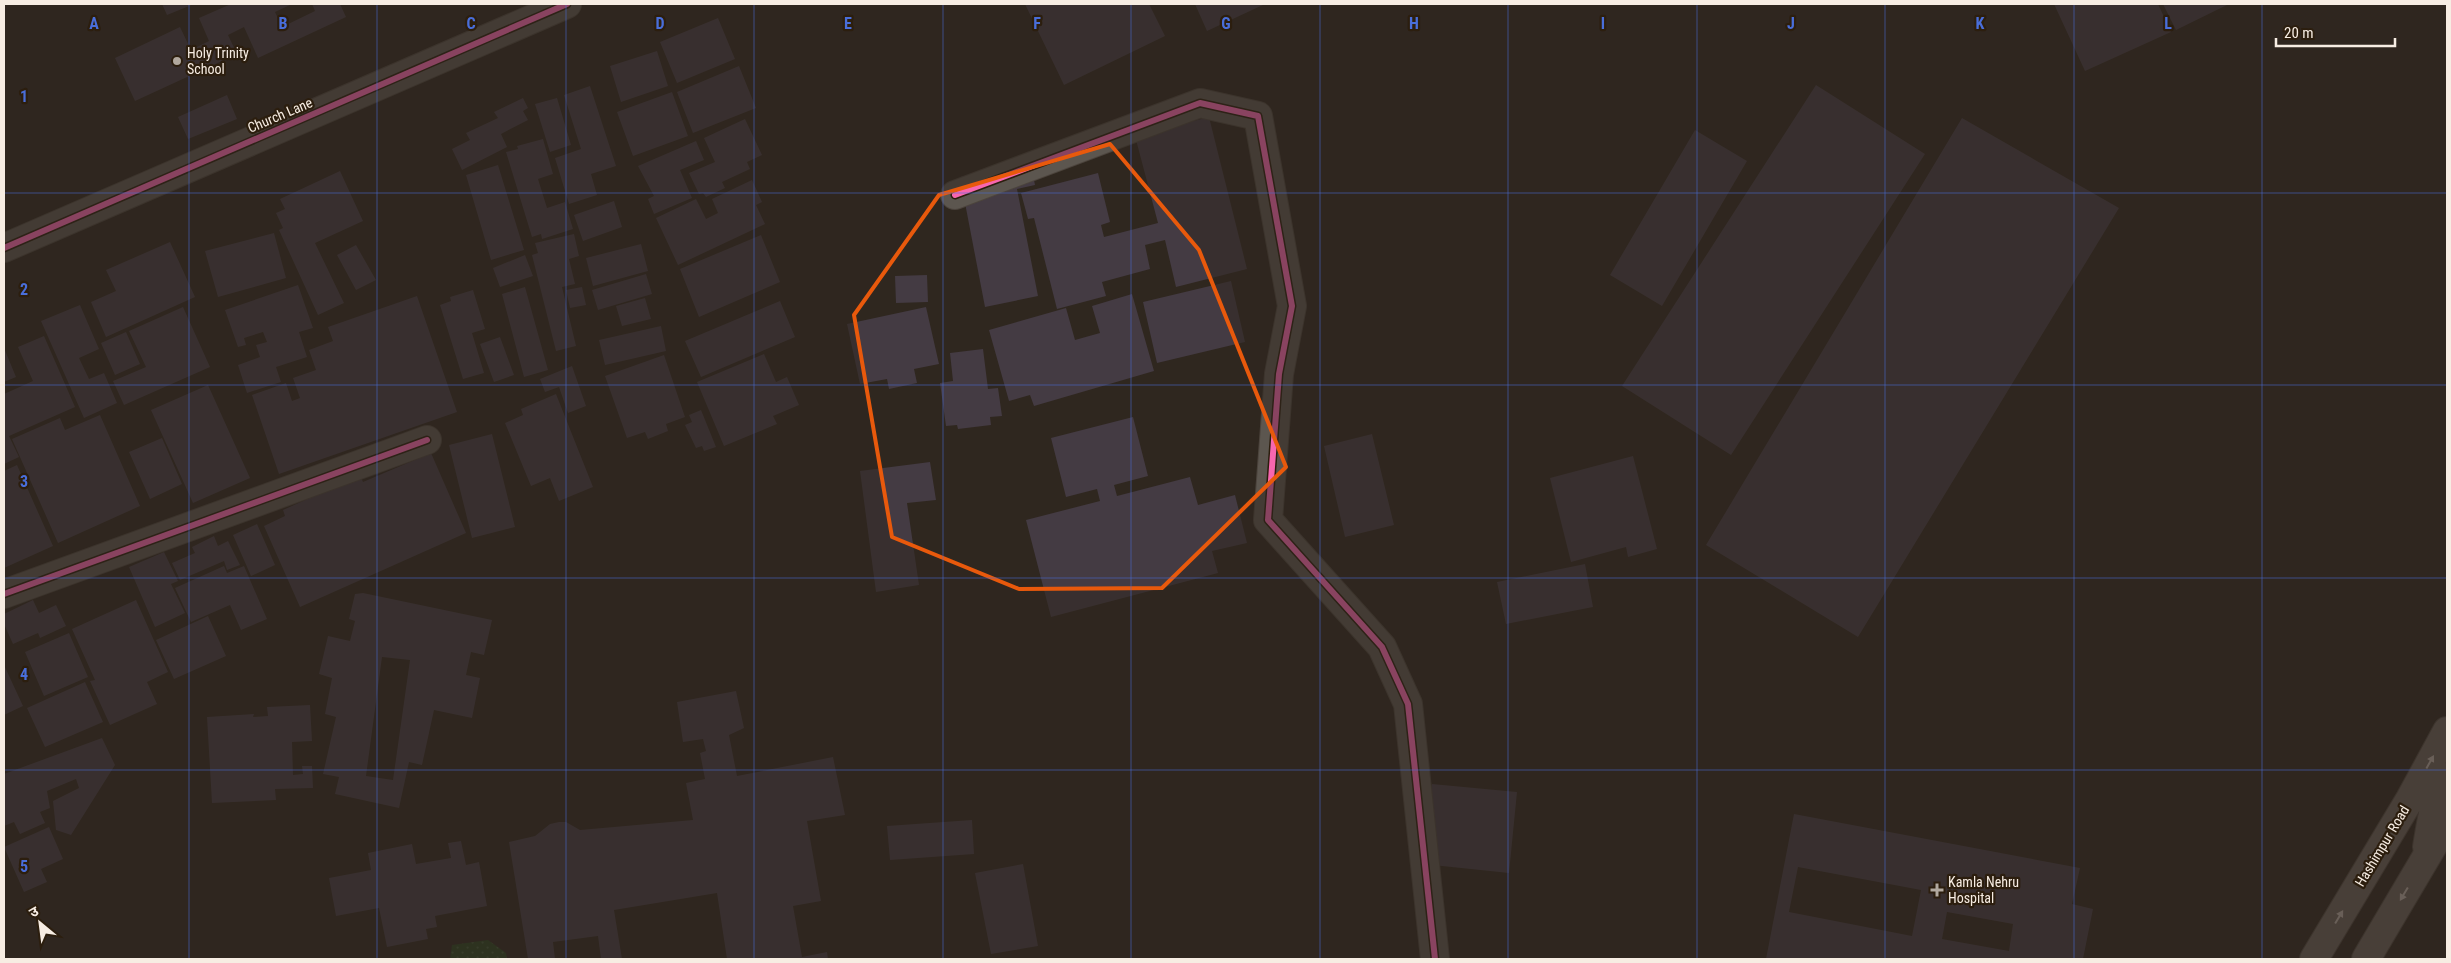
<svg xmlns="http://www.w3.org/2000/svg" width="2451" height="963" font-family="'Roboto Condensed','Noto Sans Devanagari',sans-serif">
  <style>
    .grass { fill: url(#grass-dots) }
    .building { fill: #443b43; fill-rule: evenodd }
    .lines { fill: none; stroke-linecap: round; stroke-linejoin: round }
    .minor-casing { stroke: #4c443d; stroke-width: 30 }
    .tertiary-casing { stroke: #4c443d; stroke-width: 30 }
    .secondary-casing { stroke: #4c443d; stroke-width: 30 }
    .minor { stroke: #5c564f; stroke-width: 28 }
    .tertiary { stroke: #5c564f; stroke-width: 28 }
    .secondary { stroke: #675d57; stroke-width: 28 }
    .cycleway-casing { stroke: #2c1e0e; stroke-width: 9 }
    .cycleway { stroke: #f766af; stroke-width: 6 }
    .oneway { fill: #afa59d }
    .marked { fill: none; stroke: #e8590c; stroke-width: 4; stroke-linejoin: round }
    .grid { fill: none; stroke: #496eda; stroke-width: 1; stroke-opacity: 0.55 }
    .poi-dot { fill: #b1a89e; stroke: #2c1e0e; stroke-width: 2 }
    .labels { text-anchor: middle; stroke-width: 4.5; stroke-linejoin: round; paint-order: stroke }
    .poi-label { font-size: 14px; fill: #f7ede3; stroke: #2c1e0e; text-anchor: start }
    .street-label { font-size: 14px; fill: #f7ede3; stroke: #2c1e0e }
    .grid-label { font-size: 16px; text-anchor: middle; font-weight: bold; fill: #496eda; stroke: #2c1e0e; stroke-width: 4.5; stroke-linejoin: round; paint-order: stroke }
  </style>
  <defs>
    <pattern id="grass-dots" width="8" height="8" patternUnits="userSpaceOnUse" patternTransform="scale(1.25)"><rect width="8" height="8" fill="#2a4120"/><path d="M2 2h.1M6 6h.1" fill="none" stroke="#3f5436" stroke-width="1.8" stroke-linecap="round"/></pattern>
  </defs>
  <rect width="100%" height="100%" fill="#2f271f"/>
  <path class="grass" d="M488 940 506 953 507 959H450L452 945Z"/>
  <path class="building" d="M162 4H194L167 15Z
    M231 4H292L275 12 282 27 315 11 312 4H340L346 17 258 58 244 27 228 35 237 54 135 101 115 58 180 27 191 50 209 41 199 18Z
    M1025 4H1149L1165 36 1064 85Z
    M1195 4H1265L1207 31Z
    M2054 4H2158L2171 32 2085 71Z
    M2163 4H2229L2176 30Z
    M718 18 735 59 677 83 660 42Z
    M657 51 668 86 621 102 610 66Z
    M739 66 756 108 693 133 677 92Z
    M1816 85 1925 154 1731 455 1622 386Z
    M590 86 616 166 591 174 597 195 569 204 555 158 581 149 564 95Z
    M672 92 688 136 633 156 617 112Z
    M227 95 237 119 188 139 178 117Z
    M523 98 528 108 523 111 528 120 501 134 507 147 462 170 452 149 470 140 466 133 498 118 494 112Z
    M557 98 571 145 550 152 535 104Z
    M1209 117 1247 269 1176 287 1165 240 1145 245 1150 269 1102 282 1106 296 1057 309 1034 218 1028 219 1021 193 1098 173 1110 222 1101 225 1104 237 1158 223 1135 136Z
    M1962 118 2119 208 1858 637 1706 545Z
    M745 119 762 155 747 162 750 169 722 182 725 188 706 197 703 193 699 194 689 173 715 162 704 138Z
    M1695 130 1747 161 1662 306 1610 275Z
    M543 139 553 174 538 179 547 208 565 202 573 229 542 239 541 234 532 237 506 152 518 149 517 146Z
    M696 141 704 160 680 170 692 198 654 214 648 199 654 196 638 166Z
    M1030 160 1035 185 1017 189 1038 296 985 307 960 177 1002 169Z
    M498 165 524 250 491 260 466 175Z
    M340 171 363 221 315 243 344 303 318 315 279 230 283 228 276 213 285 209 280 199Z
    M752 180 762 202 756 205 765 224 678 265 656 218 696 199 706 219 718 213 712 199Z
    M614 201 622 227 583 241 574 215Z
    M274 233 286 278 218 297 205 251Z
    M574 234 579 256 569 259 575 284 562 287 576 346 556 351 532 255 538 253 535 243Z
    M761 235 780 282 699 317 680 269Z
    M170 242 195 297 106 337 91 302 116 291 106 270Z
    M641 244 648 271 593 286 586 258Z
    M356 245 376 280 356 290 337 255Z
    M525 255 533 276 500 287 493 268Z
    M646 274 652 294 598 310 592 290Z
    M927 275 928 302 896 303 895 276Z
    M1231 281 1245 342 1157 363 1143 302Z
    M298 285 313 328 299 332 307 357 276 367 281 382 247 393 238 365 260 357 256 345 267 342 263 332 244 338 246 345 238 347 225 310Z
    M525 287 548 370 524 377 502 294Z
    M582 287 586 305 570 308 566 290Z
    M473 290 485 329 472 333 484 373 463 379 440 305 451 301 450 297Z
    M1132 294 1154 371 1034 406 1030 395 1009 401 989 330 1066 308 1075 340 1100 333 1092 306Z
    M417 296 457 412 279 474 252 395 286 383 292 401 300 398 293 378 316 370 309 350 333 341 328 327Z
    M645 298 651 319 622 326 616 306Z
    M780 301 795 337 701 377 685 341Z
    M80 305 99 349 79 358 89 379 104 373 117 403 84 418 41 321Z
    M183 307 210 367 124 405 113 381 146 367 129 331Z
    M926 307 939 364 914 369 917 383 889 389 887 379 860 384 847 324Z
    M661 326 666 351 605 365 599 340Z
    M126 332 140 364 115 375 101 343Z
    M44 336 75 407 9 436 19 457 4 464V394L33 381 18 347Z
    M500 337 514 375 494 382 480 344Z
    M4 348 16 377 4 382Z
    M983 349 988 389 998 388 1002 416 990 417 991 425 958 429 957 425 946 426 940 383 953 381 950 353Z
    M764 354 776 382 787 377 799 405 773 416 777 424 724 446 697 382Z
    M664 355 685 417 666 424 668 431 648 439 645 432 627 438 605 376Z
    M572 366 586 406 568 413 559 387 545 392 540 379Z
    M208 385 250 478 193 503 151 410Z
    M556 394 593 487 559 501 550 478 531 486 505 423 523 415 521 409Z
    M701 410 716 447 704 451 702 446 696 448 685 425 692 422 689 415Z
    M100 415 140 506 58 543 12 439 60 418 65 430Z
    M1133 417 1148 476 1114 485 1117 496 1190 477 1198 505 1235 495 1247 543 1212 551 1218 573 1051 617 1026 520 1100 501 1097 489 1066 497 1051 438Z
    M492 434 515 527 472 538 449 445Z
    M1372 434 1394 525 1345 537 1324 446Z
    M162 438 182 484 150 499 129 452Z
    M431 453 466 533 300 607 264 526 285 516 283 510 314 496 312 491 358 471 363 482Z
    M1633 456 1657 549 1628 557 1626 547 1571 562 1550 478Z
    M930 462 936 500 907 503 919 585 876 592 860 471Z
    M17 465 53 546 4 568V471Z
    M257 524 275 565 251 576 233 535Z
    M214 536 218 546 228 541 240 565 227 570 224 561 180 580 172 563 195 553 192 547Z
    M164 552 178 581 171 584 185 613 155 627 129 567Z
    M1585 564 1593 607 1506 624 1497 582Z
    M224 566 227 573 244 566 267 619 241 630 230 605 191 622 175 588Z
    M363 593 492 620 484 655 471 652 466 675 480 678 472 718 434 710 422 765 409 762 399 808 335 794 339 777 323 774 336 717 325 714 332 678 319 674 328 636 350 641 355 621 349 619 355 594ZM382 657 410 660 393 780 366 776Z
    M33 600 39 613 56 605 66 626 40 638 38 633 13 644 4 624V614Z
    M136 600 168 672 147 682 157 704 110 725 90 681 95 680 72 629Z
    M208 616 226 656 174 679 156 640Z
    M69 633 88 677 44 696 25 652Z
    M4 665 23 706 4 715Z
    M85 682 103 722 45 747 27 708Z
    M736 691 744 728 729 735 737 776 833 757 845 815 807 821 821 901 793 906 802 957 827 952 828 959H727L717 893 614 910 622 959H601L598 936 553 942 555 959H528L509 842 535 836 550 824 559 822H566L580 830 693 820 686 783 705 779 700 753 706 751 703 739 683 742 677 702Z
    M310 705 312 741 292 742 293 775 303 774 302 766H312L313 788 275 789 276 800 212 803 207 717 254 714 253 717 268 716 267 707Z
    M102 738 115 765 71 835 56 830 53 801 79 788 76 779 47 791 50 808 40 812 45 823 20 834 14 822 4 826V774Z
    M1432 784 1517 792 1509 873 1423 864Z
    M1794 814 2080 868 2072 904 2093 909 2083 959H1766ZM1798 867 1921 890 1912 936 1789 912ZM1947 912 2013 924 2009 951 1942 939Z
    M972 820 974 854 890 860 887 826Z
    M49 827 63 859 41 869 47 882 24 892 4 847Z
    M461 841 466 865 479 862 487 906 435 916 437 927 426 929 428 939 387 947 379 908 336 916 329 878 371 870 368 853 412 844 416 864 451 858 448 843Z
    M1023 864 1038 946 991 954 975 873Z"/>
  <g class="lines">
    <defs>
      <path id="minor" d="M955 195 1200 103 1258 116 1292 306 1279 374 1268 520 1382 647 1408 704 1435 959
        M4 594 427 440"/>
      <path id="tertiary" d="M4 248 567 4"/>
      <path id="secondary" d="M2427 847C2431 822 2434 799 2447 777
        M2314 959 2410 799 2447 731
        M2366 959 2447 822"/>
    </defs>
    <use href="#minor" class="minor-casing"/>
    <use href="#tertiary" class="tertiary-casing"/>
    <use href="#secondary" class="secondary-casing"/>
    <use href="#minor" class="minor"/>
    <use href="#tertiary" class="tertiary"/>
    <use href="#secondary" class="secondary"/>
    <defs>
      <path id="cycleway" d="M955 195 1200 103 1258 116 1292 306 1279 374 1268 520 1382 647 1408 704 1435 959
        M4 248 567 4
        M4 594 427 440"/>
    </defs>
    <use href="#cycleway" class="cycleway-casing"/>
    <use href="#cycleway" class="cycleway"/>
  </g>
  <defs><path id="oneway-solid" d="M-6-.8H1V-3.2L6.5 0L1 3.2V.8H-6Z" transform="scale(1.25)"/></defs>
  <g class="oneway">
    <use href="#oneway-solid" transform="translate(2430 762) rotate(-61)"/>
    <use href="#oneway-solid" transform="translate(2404 894) rotate(121)"/>
    <use href="#oneway-solid" transform="translate(2339 917) rotate(-59)"/>
  </g>
  <path d="M0 0H2451V963H0ZM1110 144 1199 250 1286 467 1162 588 1019 589 892 537 854 315 939 195Z" fill="#2f271f" fill-opacity=".55" fill-rule="evenodd"/>
  <path class="marked" d="M1110 144 1199 250 1286 467 1162 588 1019 589 892 537 854 315 939 195Z"/>
  <path class="grid" d="M189 4V959M377 4V959M566 4V959M754 4V959M943 4V959M1131 4V959M1320 4V959M1508 4V959M1697 4V959M1885 4V959M2074 4V959M2262 4V959M4 193H2447M4 385H2447M4 578H2447M4 770H2447"/>
  <g class="poi-dot">
    <circle cx="177" cy="61" r="5"/>
    <path d="M1934.5 882.5h5v5h5v5h-5v5h-5v-5h-5v-5h5z"/>
  </g>
  <g class="labels">
    <g class="poi-label">
      <text x="187" y="58">Holy Trinity<tspan x="187" dy="16">School</tspan></text>
      <text x="1948" y="887">Kamla Nehru<tspan x="1948" dy="16">Hospital</tspan></text>
    </g>
    <g class="street-label">
      <text transform="translate(280 115) rotate(-23)" y="5">Church Lane</text>
      <text transform="translate(2382 846) rotate(-59)" y="5">Hashimpur Road</text>
    </g>
  </g>
  <g class="grid-label">
    <text x="94" y="29">A</text>
    <text x="283" y="29">B</text>
    <text x="471" y="29">C</text>
    <text x="660" y="29">D</text>
    <text x="848" y="29">E</text>
    <text x="1037" y="29">F</text>
    <text x="1226" y="29">G</text>
    <text x="1414" y="29">H</text>
    <text x="1603" y="29">I</text>
    <text x="1791" y="29">J</text>
    <text x="1980" y="29">K</text>
    <text x="2168" y="29">L</text>
    <text x="24" y="102">1</text>
    <text x="24" y="295">2</text>
    <text x="24" y="487">3</text>
    <text x="24" y="680">4</text>
    <text x="24" y="872">5</text>
  </g>
  <rect width="2451" height="963" fill="none" stroke="#f7ede3" stroke-width="10"/>
  <g transform="translate(40 923) rotate(331)" stroke="#2c1e0e" stroke-width="4" paint-order="stroke">
  <path d="M0-4L9 19L0 12L-9 19Z" fill="#f7ede3"/>
  <text y="-8" font-size="14" font-weight="bold" text-anchor="middle" fill="#f7ede3">उ</text>
  </g>
  <path d="M2276 38v8h119v-8" fill="none" stroke="#f7ede3" stroke-width="2.5"/>
  <text x="2284" y="38" font-size="15" fill="#f7ede3" stroke="#2c1e0e" stroke-width="4" paint-order="stroke">20 m</text>
</svg>
